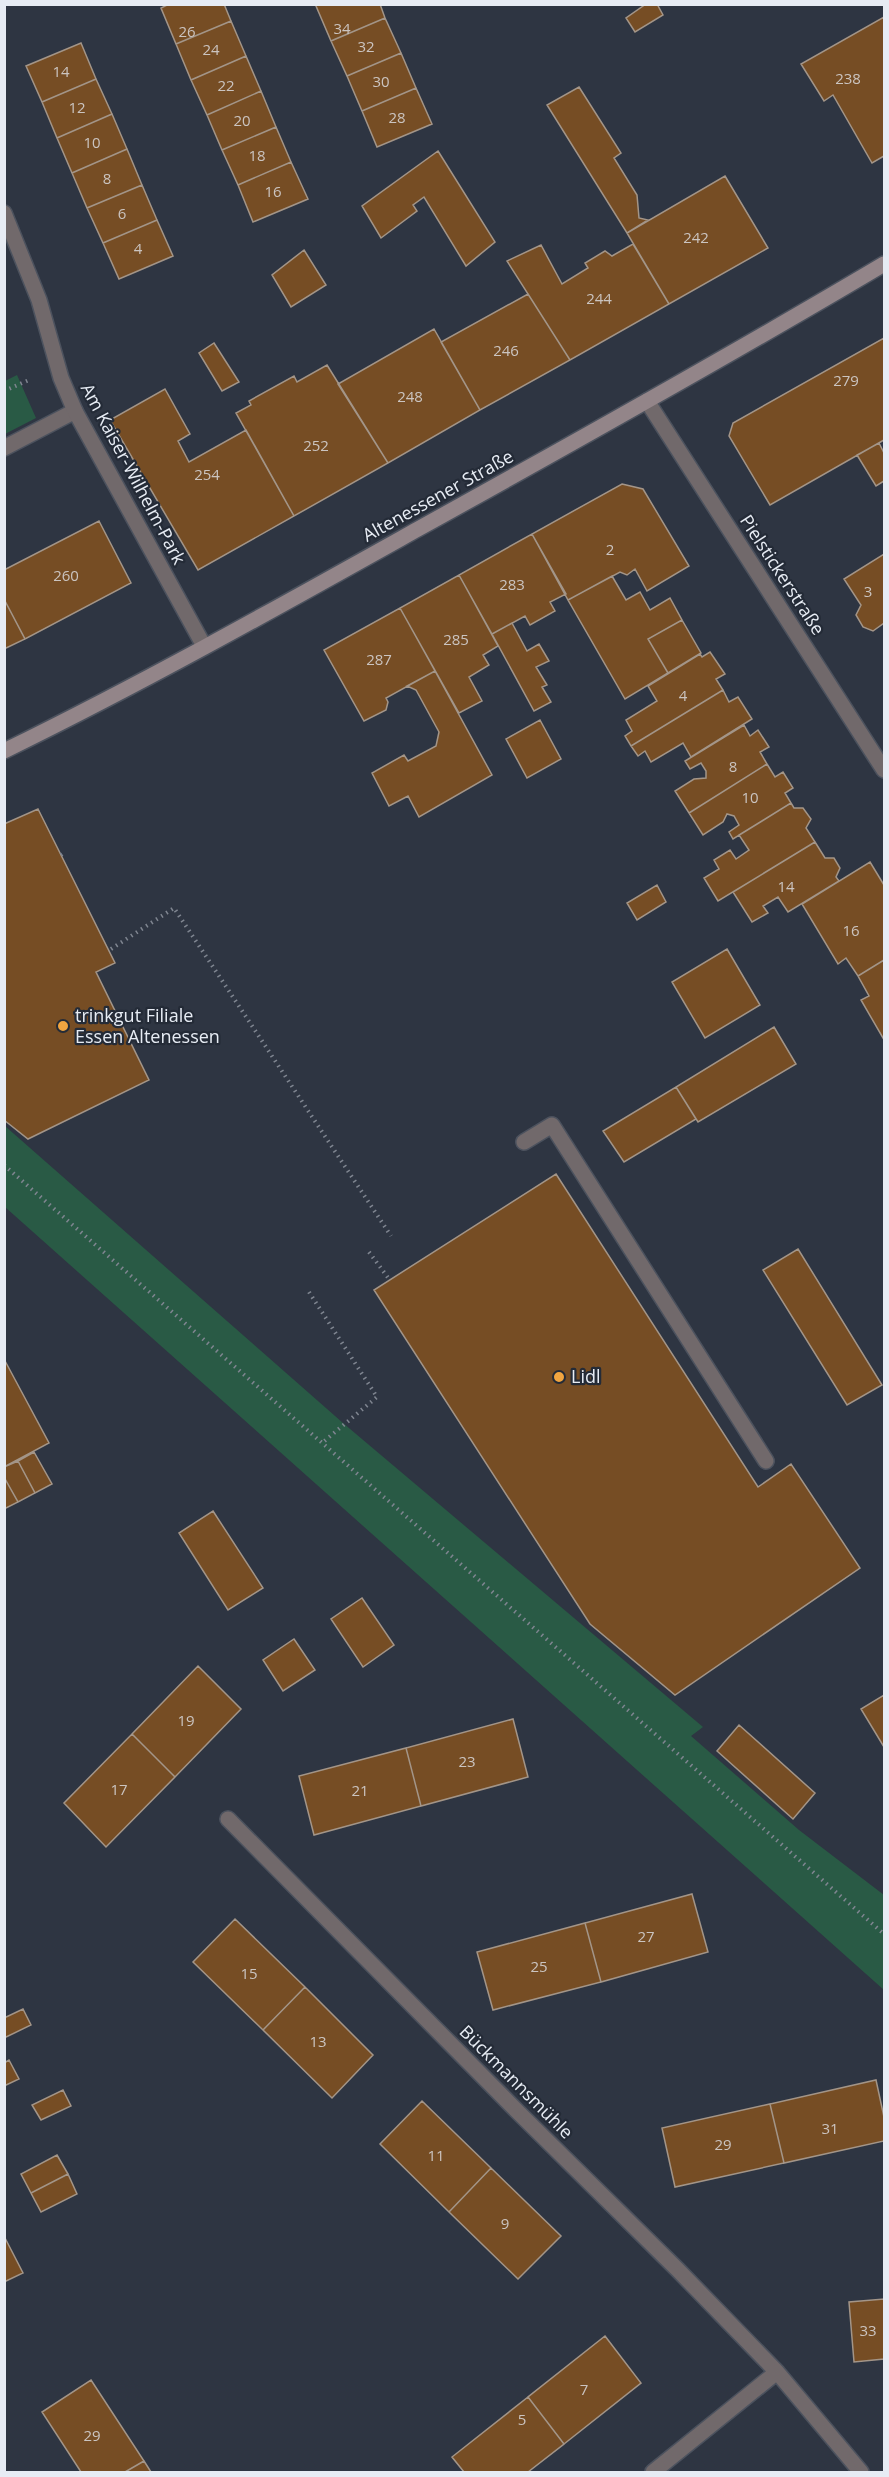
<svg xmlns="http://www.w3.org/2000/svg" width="889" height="2477" font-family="'Open Sans',sans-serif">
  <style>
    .green { fill: #295a45 }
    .building { fill: #764d24; stroke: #a39588; stroke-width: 1.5 }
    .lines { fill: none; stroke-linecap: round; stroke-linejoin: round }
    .service-casing { stroke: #4c525e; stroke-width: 18 }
    .minor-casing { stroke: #4c525e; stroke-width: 18 }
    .secondary-casing { stroke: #4c525e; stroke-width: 18 }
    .path { stroke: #7f8590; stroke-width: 4; stroke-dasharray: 1.5 4.5; stroke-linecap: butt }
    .service { stroke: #71696b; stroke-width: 15 }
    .minor { stroke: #71696b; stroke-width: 15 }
    .secondary { stroke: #938589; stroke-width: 15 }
    .poi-dot { fill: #f1a540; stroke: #242b37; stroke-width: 2 }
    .labels { text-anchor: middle; stroke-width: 4.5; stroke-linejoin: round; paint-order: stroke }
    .number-label { font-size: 15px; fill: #cbc4c0 }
    .street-label { font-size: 18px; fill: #e7ecf4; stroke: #242b37 }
    .poi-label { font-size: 18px; fill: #e7ecf4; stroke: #242b37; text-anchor: start }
  </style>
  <rect width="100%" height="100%" fill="#2e3542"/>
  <path class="green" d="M17 375 36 418 5 434V381Z
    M5 1126 343 1423 703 1727 691 1736 799 1830 884 1895V1990L5 1207Z"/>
  <path class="building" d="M169 4H224L231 21 176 44 161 8Z
    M319 4H380L385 18 331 41 316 6Z
    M646 4H657L663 15 635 32 626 18Z
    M884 17V156L872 163 833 95 824 101 801 64Z
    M385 18 401 53 347 76 331 41Z
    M231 21 246 56 191 80 176 44Z
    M81 43 96 79 42 102 26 66Z
    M401 53 416 88 362 111 347 76Z
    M246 56 261 91 207 115 191 80Z
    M96 79 112 114 57 138 42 102Z
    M579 87 621 153 614 158 637 195 639 218 648 220 627 233 547 105Z
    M416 88 432 124 377 147 362 111Z
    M261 91 276 127 222 150 207 115Z
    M112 114 127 149 72 173 57 138Z
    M276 127 291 162 238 185 222 150Z
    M127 149 142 185 87 208 72 173Z
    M438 151 495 242 466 266 424 197 413 205 417 211 381 238 362 206Z
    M291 162 308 199 253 222 238 185Z
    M725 176 768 248 669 304 627 233Z
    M142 185 157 220 103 243 87 208Z
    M157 220 173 256 119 279 103 243Z
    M633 244 669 304 570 360 507 261 541 245 562 284 588 268 585 263 605 251 612 256Z
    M304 250 326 285 291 307 272 275Z
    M528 294 570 360 480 410 441 342Z
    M434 329 480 410 388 463 338 384Z
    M884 338V440L770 505 729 436 733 423Z
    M214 343 239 382 222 391 199 353Z
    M327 365 388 463 294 516 236 413 251 405 249 401 294 376 297 382Z
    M165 389 190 434 178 441 189 462 246 430 294 516 198 570 110 420Z
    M879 443 884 453V481L876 486 857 455Z
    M622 484 643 489 689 566 647 591 635 569 627 575 620 572 568 600 532 534Z
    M99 521 131 583 25 639 4 599V570Z
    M532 534 566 594 550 602 555 611 530 625 525 616 492 634 459 575Z
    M884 554V623L873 631 863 627 856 615 861 605 844 579Z
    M459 575 498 646 483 655 489 665 469 677 482 701 459 713 400 608Z
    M612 576 626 600 640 592 650 610 670 598 682 620 648 639 668 673 625 699 568 600Z
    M4 599 25 639 4 649Z
    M400 608 435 671 386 698 388 702 386 710 364 721 324 650Z
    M682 620 701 653 668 673 648 639Z
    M512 623 527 651 539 644 549 661 536 667 547 685 542 687 551 702 534 711 492 634Z
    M710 652 725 674 716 679 723 690 631 746 625 736 632 731 626 720 657 701 648 686 700 654 702 657Z
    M435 671 492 775 419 817 408 796 389 806 372 773 404 755 408 761 436 746 439 732 416 690 407 686Z
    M723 690 729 702 738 697 752 719 691 757 683 743 651 762 645 751 638 756 631 746Z
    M540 720 561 759 527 778 506 739Z
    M744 725 750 736 758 730 769 747 760 752 767 764 689 813 675 791 694 779 706 778V771L701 763 690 769 685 761Z
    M767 764 775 777 783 772 793 788 785 793 791 803 733 839 729 832 739 825 734 816 727 814 723 822 703 835 689 813Z
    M791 803 794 808H803L811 819 806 828 815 842 718 901 704 878 719 869 714 860 730 850 736 859 749 850 739 835Z
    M38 809 115 963 96 972 149 1080 28 1139 4 1120V824Z
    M815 842 825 858H834L840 868 836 877 839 881 788 912 778 897 763 906 768 913 752 922 733 892Z
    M870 862 884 885V960L858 976 846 958 838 964 802 904Z
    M657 885 666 902 637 920 627 903Z
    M727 949 760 1005 705 1038 672 982Z
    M884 960V1037L883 1038 861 1000 869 996 858 976Z
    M774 1027 796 1064 698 1122 676 1087Z
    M676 1087 696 1119 624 1162 603 1131Z
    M556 1174 758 1487 791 1464 860 1568 675 1695 590 1624 374 1290Z
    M798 1249 882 1385 847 1405 763 1270Z
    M4 1359 49 1443 4 1467Z
    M34 1452 52 1484 35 1493 18 1461Z
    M18 1461 35 1493 18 1502 4 1477V1467Z
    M4 1477 18 1502 4 1509Z
    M213 1511 263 1588 228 1610 179 1533Z
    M362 1598 394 1645 363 1667 331 1619Z
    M294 1639 315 1670 283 1691 263 1660Z
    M198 1666 241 1709 175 1777 132 1734Z
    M884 1695V1747L861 1709Z
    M513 1719 528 1777 421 1806 406 1748Z
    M739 1725 815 1793 793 1819 717 1751Z
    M132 1734 175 1777 106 1847 64 1803Z
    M406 1748 421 1806 314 1835 299 1776Z
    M692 1894 708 1952 601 1982 585 1923Z
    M235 1919 305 1987 263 2030 193 1962Z
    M585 1923 601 1982 493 2010 477 1952Z
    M305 1987 373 2055 332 2098 263 2030Z
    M23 2009 31 2025 4 2038V2018Z
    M9 2060 19 2079 4 2086V2063Z
    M876 2080 884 2117V2141L784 2163 770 2104Z
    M63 2090 71 2106 41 2120 32 2105Z
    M422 2101 491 2168 449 2212 380 2144Z
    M770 2104 784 2163 675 2187 662 2128Z
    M57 2155 68 2174 31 2193 21 2174Z
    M491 2168 561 2236 518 2279 449 2212Z
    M68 2174 77 2194 41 2212 31 2193Z
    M4 2236 23 2273 4 2282Z
    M884 2299V2359L854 2362 849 2302Z
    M605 2336 641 2383 564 2444 528 2397Z
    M91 2380 144 2461 125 2472H81L42 2412Z
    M528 2397 564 2444 528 2472H464L452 2457Z
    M144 2461 151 2472H125Z"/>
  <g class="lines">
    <defs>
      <path id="service" d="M4 448 75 411
        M524 1142 552 1125 766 1461"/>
      <path id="minor" d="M4 213 39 300 61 378 75 411 204 646
        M647 401 884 770
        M228 1819 518 2112 678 2270 777 2372 861 2472
        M653 2472 777 2372"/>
      <path id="secondary" d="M4 751C145 682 282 605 418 529 575 442 731 355 884 264"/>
    </defs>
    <use href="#service" class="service-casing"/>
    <use href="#minor" class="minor-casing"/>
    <use href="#secondary" class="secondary-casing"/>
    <path class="path" d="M4 391 29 380
      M61 855 65 852
      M111 949 174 908 391 1236
      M4 1165 884 1934
      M369 1252 389 1279
      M309 1292 377 1397 322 1443"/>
    <use href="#service" class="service"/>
    <use href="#minor" class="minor"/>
    <use href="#secondary" class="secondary"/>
  </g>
  <g class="poi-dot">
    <circle cx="63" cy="1026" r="6"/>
    <circle cx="559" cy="1377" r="6"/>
  </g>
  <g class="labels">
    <g class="number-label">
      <text x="342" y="34">34</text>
      <text x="187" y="37">26</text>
      <text x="366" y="52">32</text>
      <text x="211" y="55">24</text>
      <text x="61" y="77">14</text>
      <text x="848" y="84">238</text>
      <text x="381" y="87">30</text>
      <text x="226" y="91">22</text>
      <text x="77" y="113">12</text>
      <text x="397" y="123">28</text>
      <text x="242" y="126">20</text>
      <text x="92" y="148">10</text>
      <text x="257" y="161">18</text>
      <text x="107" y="184">8</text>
      <text x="273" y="197">16</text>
      <text x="122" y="219">6</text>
      <text x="696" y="243">242</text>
      <text x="138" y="254">4</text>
      <text x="599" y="304">244</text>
      <text x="506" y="356">246</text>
      <text x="846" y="386">279</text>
      <text x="410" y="402">248</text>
      <text x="316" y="451">252</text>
      <text x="207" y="480">254</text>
      <text x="610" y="555">2</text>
      <text x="66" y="581">260</text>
      <text x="512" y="590">283</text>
      <text x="868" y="597">3</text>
      <text x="456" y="645">285</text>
      <text x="379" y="665">287</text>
      <text x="683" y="701">4</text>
      <text x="733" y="772">8</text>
      <text x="750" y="803">10</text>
      <text x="786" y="892">14</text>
      <text x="851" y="936">16</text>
      <text x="186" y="1726">19</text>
      <text x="467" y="1767">23</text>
      <text x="119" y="1795">17</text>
      <text x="360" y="1796">21</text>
      <text x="646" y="1942">27</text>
      <text x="539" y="1972">25</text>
      <text x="249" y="1979">15</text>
      <text x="318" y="2047">13</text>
      <text x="830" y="2134">31</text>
      <text x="723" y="2150">29</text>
      <text x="436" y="2161">11</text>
      <text x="505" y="2229">9</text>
      <text x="868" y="2336">33</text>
      <text x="584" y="2395">7</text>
      <text x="522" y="2425">5</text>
      <text x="92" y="2441">29</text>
    </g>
    <g class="street-label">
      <text transform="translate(133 474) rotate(62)" y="6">Am Kaiser-Wilhelm-Park</text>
      <text transform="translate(438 496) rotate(-29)" y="6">Altenessener Straße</text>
      <text transform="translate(782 575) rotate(57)" y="6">Pielstickerstraße</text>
      <text transform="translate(516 2082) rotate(45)" y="6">Bückmannsmühle</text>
    </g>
    <g class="poi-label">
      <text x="75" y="1022">trinkgut Filiale<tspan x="75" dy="21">Essen Altenessen</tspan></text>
      <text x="571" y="1383">Lidl</text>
    </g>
  </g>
  <rect width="889" height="2477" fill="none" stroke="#e7ecf4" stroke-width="12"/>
</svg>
